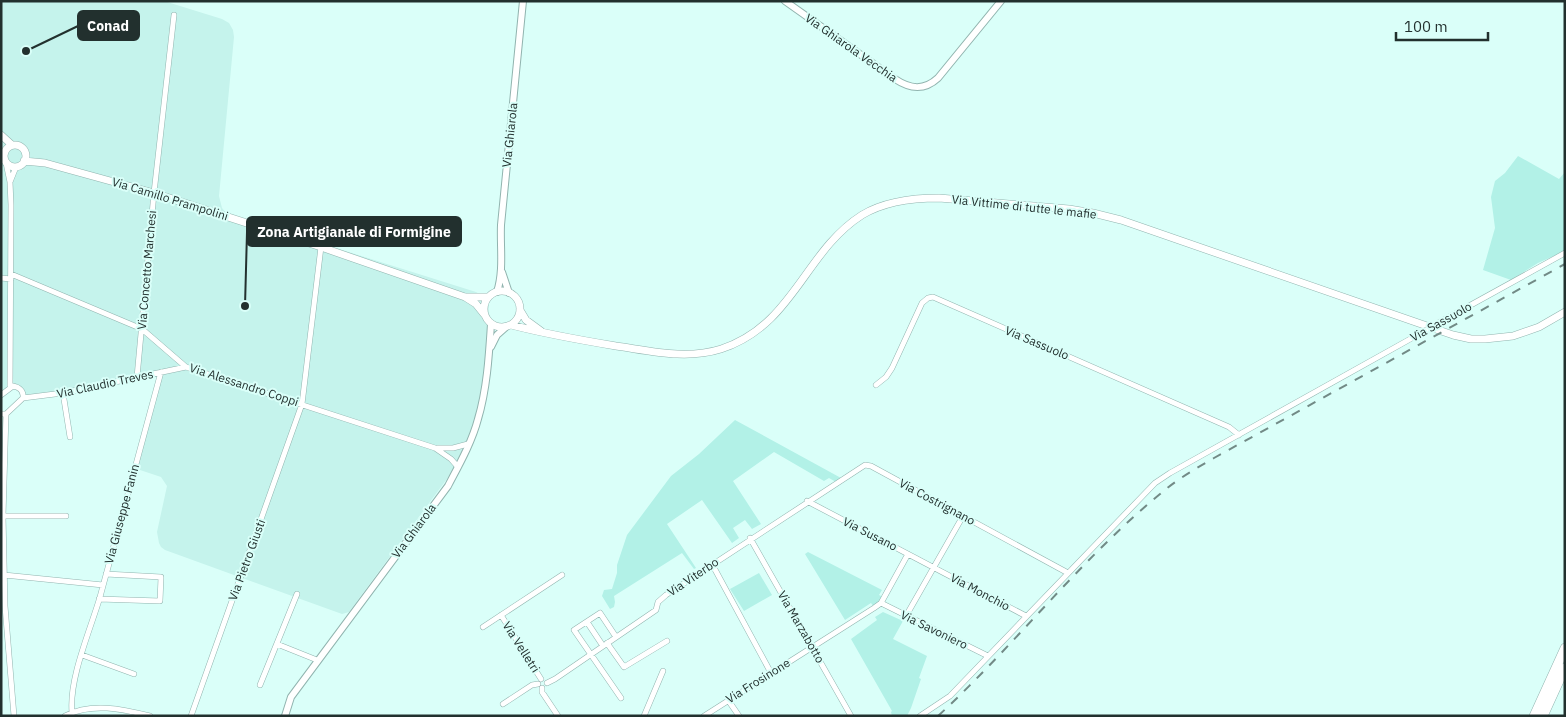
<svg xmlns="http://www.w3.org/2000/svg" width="1566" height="717" font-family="'IBM Plex Sans',sans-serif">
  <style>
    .built { fill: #c5f3ec }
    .green { fill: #b2f1e7 }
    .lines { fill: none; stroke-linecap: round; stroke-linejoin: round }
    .minor-casing { stroke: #91b4af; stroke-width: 6 }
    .tertiary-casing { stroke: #91b4af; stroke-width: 8 }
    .secondary-casing { stroke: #91b4af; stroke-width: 8 }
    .trunk-casing { stroke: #91b4af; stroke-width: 10 }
    .minor { stroke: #fff; stroke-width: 5 }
    .tertiary { stroke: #fff; stroke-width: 6 }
    .secondary { stroke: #fff; stroke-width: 7 }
    .trunk { stroke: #fff; stroke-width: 9 }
    .rail { stroke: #728a86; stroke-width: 2; stroke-dasharray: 9 9; stroke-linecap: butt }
    .minor-bridge-casing { stroke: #91b4af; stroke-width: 6; stroke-linecap: butt }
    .minor-bridge { stroke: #fff; stroke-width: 5 }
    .labels { text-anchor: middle; stroke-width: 4; stroke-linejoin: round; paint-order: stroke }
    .street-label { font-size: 12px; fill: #22302e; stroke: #dafff9 }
    .leader { fill: none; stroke: #22302e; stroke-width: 2 }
    .callout-dot { fill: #22302e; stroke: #dafff9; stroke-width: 2 }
    .callout { fill: #22302e; stroke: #22302e; stroke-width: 2 }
    .callout-label { font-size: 14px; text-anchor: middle; font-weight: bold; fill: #fff }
  </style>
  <rect width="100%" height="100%" fill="#dafff9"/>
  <path class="built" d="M1 1H164L222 19 229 23 233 30 234 37 219 196 222 208 226 213 234 216 476 292 486 298 489 303 484 396 463 457 349 612 342 614 165 550 161 547 159 543 157 532 167 486 161 477 140 470 138 467 161 372 25 400V393L9 385 1 393Z"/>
  <path class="green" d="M1518 156 1559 179 1565 172V251L1538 263 1511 280 1483 270 1495 228 1491 197 1495 181 1505 173Z
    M735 420 841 478 836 482 829 478 824 481 774 452 733 481 761 524 752 529 745 520 733 528 739 538 732 543 702 500 667 524 696 568 694 569 682 553 614 596 615 602 614 607 610 609 602 596 604 590 612 589 617 573V565L627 535 671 476 699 454Z
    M808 552 882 590 879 595 883 597 874 607 871 603 845 620 805 554Z
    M759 573 772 595 744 611 730 589Z
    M883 612 903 621 893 639 927 656 919 678 921 679 911 708 907 716H892L891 712 892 711 851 639 877 620 875 617Z"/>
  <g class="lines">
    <defs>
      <path id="minor" d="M6 163 10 182 11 205 10 386
        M10 182 16 167
        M11 274 142 329 186 367 435 448 451 459 458 467
        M1 278 11 279
        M1440 322 1565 253
        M137 377 154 193 174 15
        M876 385 886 377 892 368 922 303 928 298 933 297 1229 427 1239 435
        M63 393 70 437
        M1 395 13 386C19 387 24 391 23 398
        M23 398 63 393 186 367
        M1 414H6L23 398
        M6 414 3 516 5 606 14 716
        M437 448H453L468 444
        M807 501 1026 616
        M3 516H66
        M750 538 851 716
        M712 564 771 673
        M4 575 103 585
        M99 599 160 601 161 577 106 574
        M881 603 988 656
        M501 615 541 679
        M906 616 963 516
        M587 622 603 646
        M483 627 562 575
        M616 637 600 613 574 630 621 698
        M607 643 624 667 667 641
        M277 644 317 660
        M82 655 134 674
        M547 683 555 679 656 610 658 602 666 595 865 465 871 466 1068 573
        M260 685 297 594
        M542 688V692L558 716
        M728 700 739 716
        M503 704 532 685 538 684
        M72 712C69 678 90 631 100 597 121 522 141 447 161 372
        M65 716C91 702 123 709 150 716
        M191 716 302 404 321 247
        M644 716 663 671
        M704 716 874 608 881 603 908 554
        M920 716 950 696 1155 483 1170 473 1421 333"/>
      <path id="tertiary" d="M785 1 895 79C910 89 924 91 938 78L1001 1
        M502 272 509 293
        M497 292C504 270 500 247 501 225L523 1
        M491 347 497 335 506 327
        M285 716 291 697 448 486C459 465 472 442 478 419 487 389 489 355 491 324"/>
      <path id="secondary" d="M1 135 12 145
        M4 156a11 11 0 1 1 22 0a11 11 0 1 1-22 0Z
        M24 161 45 163 154 193 321 247 465 297 476 304 484 314
        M484 309a18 18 0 1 1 36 0a18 18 0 1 1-36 0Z
        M466 297H488
        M520 310 526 320 541 331
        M511 325C546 334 580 340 616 346 651 351 686 360 721 349 794 325 804 252 862 215 885 201 913 198 939 198L1069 209 1093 213 1121 220 1453 335 1471 339H1485L1513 336 1539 327 1565 312"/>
      <path id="trunk" d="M1534 716 1565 648
        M1543 716 1565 668"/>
    </defs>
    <use href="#minor" class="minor-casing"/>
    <use href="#tertiary" class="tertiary-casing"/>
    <use href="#secondary" class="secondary-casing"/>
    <use href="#trunk" class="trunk-casing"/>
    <use href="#minor" class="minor"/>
    <use href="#tertiary" class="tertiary"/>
    <use href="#secondary" class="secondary"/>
    <use href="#trunk" class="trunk"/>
    <path class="rail" d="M938 716C1015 645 1079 561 1160 494 1176 480 1195 469 1214 458L1565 264"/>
    <defs>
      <path id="minor-bridge" d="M1421 333 1440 322"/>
    </defs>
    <use href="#minor-bridge" class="minor-bridge-casing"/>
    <use href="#minor-bridge" class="minor-bridge"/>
  </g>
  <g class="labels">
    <g class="street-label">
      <text transform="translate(851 48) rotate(35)" y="4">Via Ghiarola Vecchia</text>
      <text transform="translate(510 135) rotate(-84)" y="4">Via Ghiarola</text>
      <text transform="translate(170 199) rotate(17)" y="4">Via Camillo Prampolini</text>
      <text transform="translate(1024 207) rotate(6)" y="4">Via Vittime di tutte le mafie</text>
      <text transform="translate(147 270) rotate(-85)" y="4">Via Concetto Marchesi</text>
      <text transform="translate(1441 322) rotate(-29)" y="4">Via Sassuolo</text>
      <text transform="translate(1037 343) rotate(23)" y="4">Via Sassuolo</text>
      <text transform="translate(105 384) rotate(-12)" y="4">Via Claudio Treves</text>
      <text transform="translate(244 385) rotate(18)" y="4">Via Alessandro Coppi</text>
      <text transform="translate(937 502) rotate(28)" y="4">Via Costrignano</text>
      <text transform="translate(122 514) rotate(-75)" y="4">Via Giuseppe Fanin</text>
      <text transform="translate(414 531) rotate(-53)" y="4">Via Ghiarola</text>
      <text transform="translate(870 534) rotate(27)" y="4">Via Susano</text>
      <text transform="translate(247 560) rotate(-70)" y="4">Via Pietro Giusti</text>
      <text transform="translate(693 577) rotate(-34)" y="4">Via Viterbo</text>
      <text transform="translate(980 592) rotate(28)" y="4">Via Monchio</text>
      <text transform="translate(801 627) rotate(60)" y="4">Via Marzabotto</text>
      <text transform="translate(934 630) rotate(26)" y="4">Via Savoniero</text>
      <text transform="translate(521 647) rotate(57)" y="4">Via Velletri</text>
      <text transform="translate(758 681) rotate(-32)" y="4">Via Frosinone</text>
    </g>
  </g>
  <path class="leader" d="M26 51L78 26M245 306L247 232"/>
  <g class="callout-dot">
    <circle cx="26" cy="51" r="5"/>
    <circle cx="245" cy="306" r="5"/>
  </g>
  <g class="callout">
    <rect x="78" y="11" width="61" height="29" rx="5"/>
    <rect x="247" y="217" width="214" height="29" rx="5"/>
  </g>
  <g class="callout-label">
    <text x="108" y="31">Conad</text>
    <text x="354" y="237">Zona Artigianale di Formigine</text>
  </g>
  <rect width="1566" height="717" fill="none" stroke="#22302e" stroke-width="5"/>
  <path d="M1396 32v8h92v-8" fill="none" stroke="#22302e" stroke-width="2.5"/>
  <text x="1404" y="32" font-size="15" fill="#22302e" stroke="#dafff9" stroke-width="4" paint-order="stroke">100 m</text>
</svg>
